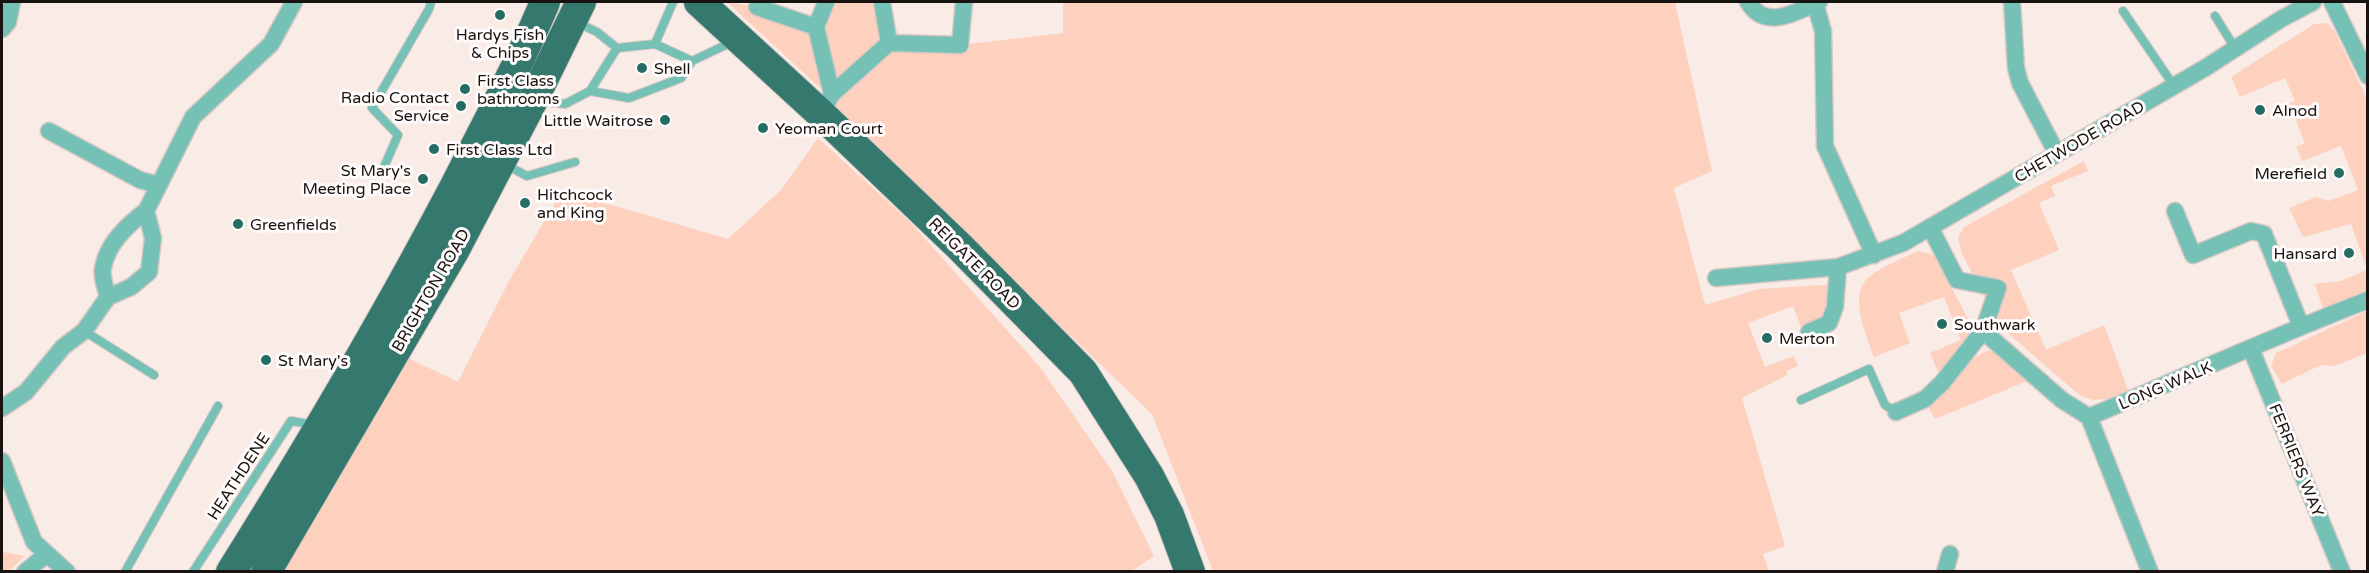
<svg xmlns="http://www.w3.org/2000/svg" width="2369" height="573" font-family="'Varela Round',sans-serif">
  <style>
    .green { fill: #fed0be }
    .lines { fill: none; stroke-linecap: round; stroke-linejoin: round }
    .lane-casing { stroke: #d5c8c4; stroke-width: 10 }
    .street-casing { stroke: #d5c8c4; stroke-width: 19 }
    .highway-casing { stroke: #d5c8c4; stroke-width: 32 }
    .lane { stroke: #75c1b5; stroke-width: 8 }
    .street { stroke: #75c1b5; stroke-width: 16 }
    .highway { stroke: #35786e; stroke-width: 30 }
    .poi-dot { fill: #256d63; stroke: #fefbfa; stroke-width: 2 }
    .labels { text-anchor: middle; stroke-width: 6; stroke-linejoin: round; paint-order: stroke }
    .poi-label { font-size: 16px; fill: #181311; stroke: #fefbfa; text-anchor: start }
    .street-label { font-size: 16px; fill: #181311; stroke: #fefbfa }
  </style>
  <rect width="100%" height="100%" fill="#f9ebe6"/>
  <path class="green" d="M727 2 757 7 816 26 826 2H887L889 43 960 45 1063 33V2H1675L1712 171 1674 188 1705 305 1759 289 1837 284 1835 307 1802 330 1793 306 1748 323 1765 367 1794 356 1798 366 1786 371 1787 375 1742 398 1785 546 1763 554 1769 572 1213 571 1152 414 835 109 832 94 819 87Z
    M2327 23 2335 32 2367 99V269L2351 224 2303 237 2289 208 2316 197 2329 201 2358 190 2341 146 2302 161 2296 147 2305 143 2289 103 2295 101 2285 78 2240 97 2231 77 2314 24Z
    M818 138 909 221 1040 367 1112 471 1154 556 1130 572H279L406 357 458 382 509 281 561 193 615 206 728 239 782 189Z
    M2084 161 2088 171 2051 186 2055 196 2039 203 2059 250 2011 270 2046 350 2104 325 2128 390 2106 399 2092 400 2078 394 2009 334 1990 309 1961 251 1958 238 1964 227Z
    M1918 251 1934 255 1973 328 1969 339 1938 372 1930 353 1961 340 1944 297 1899 313 1910 343 1874 357C1867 337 1848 295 1868 278 1882 266 1902 259 1918 251Z
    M2367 270V291L2323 309 2315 284 2341 281Z
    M2367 311V353L2334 366 2321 365 2282 384 2271 366 2276 353Z
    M1988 350 1998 354 2027 381 1935 419 1928 406 1970 360Z
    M3 552 25 556 9 571H2Z"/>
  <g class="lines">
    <defs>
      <path id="lane" d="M673 2 655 44 692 61 732 42
        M2123 11 2174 86
        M2215 16 2235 48
        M617 48 655 44
        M590 91 629 98 681 78 692 61
        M540 101 565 104 590 91 617 48 597 32 576 22
        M504 164 527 176 575 162
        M384 167 398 135 372 108 429 9 431 2
        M84 331 154 375
        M1801 400 1869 369 1885 405 1896 412
        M125 572 218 406
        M193 572 291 421 315 425"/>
      <path id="street" d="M882 2 889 43 960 45 964 2
        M1748 2C1765 31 1796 12 1819 2
        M2012 2 2016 68 2020 83 2057 154
        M2332 2 2368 76
        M1815 3 1823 31 1825 146 1874 255
        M757 7 816 27
        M2 29 8 22 12 2
        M832 94 889 43
        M821 114 832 94 816 27 826 2
        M49 131 140 180 159 185
        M2175 211 2193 255 2251 231 2264 234 2301 326
        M1930 227 1957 280 1998 288 1983 331 2062 400 2089 417C2182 378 2274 336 2368 300
        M1716 278 1838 267 1903 243 2205 68 2281 19 2313 2
        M108 297 131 287 149 272 153 238 146 211 193 117 271 44 294 2
        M1809 332 1829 323 1835 307 1838 267
        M2251 349 2342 572
        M2 408 26 392 63 347 84 331 108 297C106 289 101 277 103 268 107 244 127 225 146 211
        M1896 412 1925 399 1942 383 1983 331
        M2089 417 2150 572
        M2 461 34 542 67 572
        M25 572 47 554
        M1945 572 1950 554"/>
      <path id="highway" d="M699 2 821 114 959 246 1083 372 1149 476 1169 515 1190 572
        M231 572C310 446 386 317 455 186 486 125 519 65 545 2
        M266 572 454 251 533 100 581 2"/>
    </defs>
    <use href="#lane" class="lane-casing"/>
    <use href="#street" class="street-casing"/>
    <use href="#highway" class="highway-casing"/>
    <use href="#lane" class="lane"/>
    <use href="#street" class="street"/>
    <use href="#highway" class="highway"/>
  </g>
  <g class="poi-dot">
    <circle cx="500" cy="15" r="6"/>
    <circle cx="642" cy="68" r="6"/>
    <circle cx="465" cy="89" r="6"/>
    <circle cx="461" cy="106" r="6"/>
    <circle cx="2260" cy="110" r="6"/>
    <circle cx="665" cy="120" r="6"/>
    <circle cx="763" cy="128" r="6"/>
    <circle cx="434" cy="149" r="6"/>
    <circle cx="2339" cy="173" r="6"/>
    <circle cx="423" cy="179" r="6"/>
    <circle cx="525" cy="203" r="6"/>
    <circle cx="238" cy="224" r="6"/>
    <circle cx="2349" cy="253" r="6"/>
    <circle cx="1942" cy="324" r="6"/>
    <circle cx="1767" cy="338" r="6"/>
    <circle cx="266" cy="360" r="6"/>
  </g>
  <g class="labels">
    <g class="poi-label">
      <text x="500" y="40" text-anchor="middle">Hardys Fish<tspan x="500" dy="18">&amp; Chips</tspan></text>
      <text x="654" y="74">Shell</text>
      <text x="477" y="86">First Class<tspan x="477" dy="18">bathrooms</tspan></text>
      <text x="449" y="103" text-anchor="end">Radio Contact<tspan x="449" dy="18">Service</tspan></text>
      <text x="2272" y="116">Alnod</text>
      <text x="653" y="126" text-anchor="end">Little Waitrose</text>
      <text x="775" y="134">Yeoman Court</text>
      <text x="446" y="155">First Class Ltd</text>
      <text x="411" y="176" text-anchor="end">St Mary's<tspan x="411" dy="18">Meeting Place</tspan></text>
      <text x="2327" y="179" text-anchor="end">Merefield</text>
      <text x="537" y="200">Hitchcock<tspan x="537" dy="18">and King</tspan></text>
      <text x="250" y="230">Greenfields</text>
      <text x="2337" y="259" text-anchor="end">Hansard</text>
      <text x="1954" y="330">Southwark</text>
      <text x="1779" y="344">Merton</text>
      <text x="278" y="366">St Mary's</text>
    </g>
    <g class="street-label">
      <text transform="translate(2079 141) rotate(-30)" y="6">CHETWODE ROAD</text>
      <text transform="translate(975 263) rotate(45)" y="6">REIGATE ROAD</text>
      <text transform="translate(430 290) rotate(-60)" y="6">BRIGHTON ROAD</text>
      <text transform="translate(2165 385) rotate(-23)" y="6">LONG WALK</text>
      <text transform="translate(2297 460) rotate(68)" y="6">FERRIERS WAY</text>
      <text transform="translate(238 476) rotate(-57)" y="6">HEATHDENE</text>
    </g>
  </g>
  <rect width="2369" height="573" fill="none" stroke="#181311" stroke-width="6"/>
</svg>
